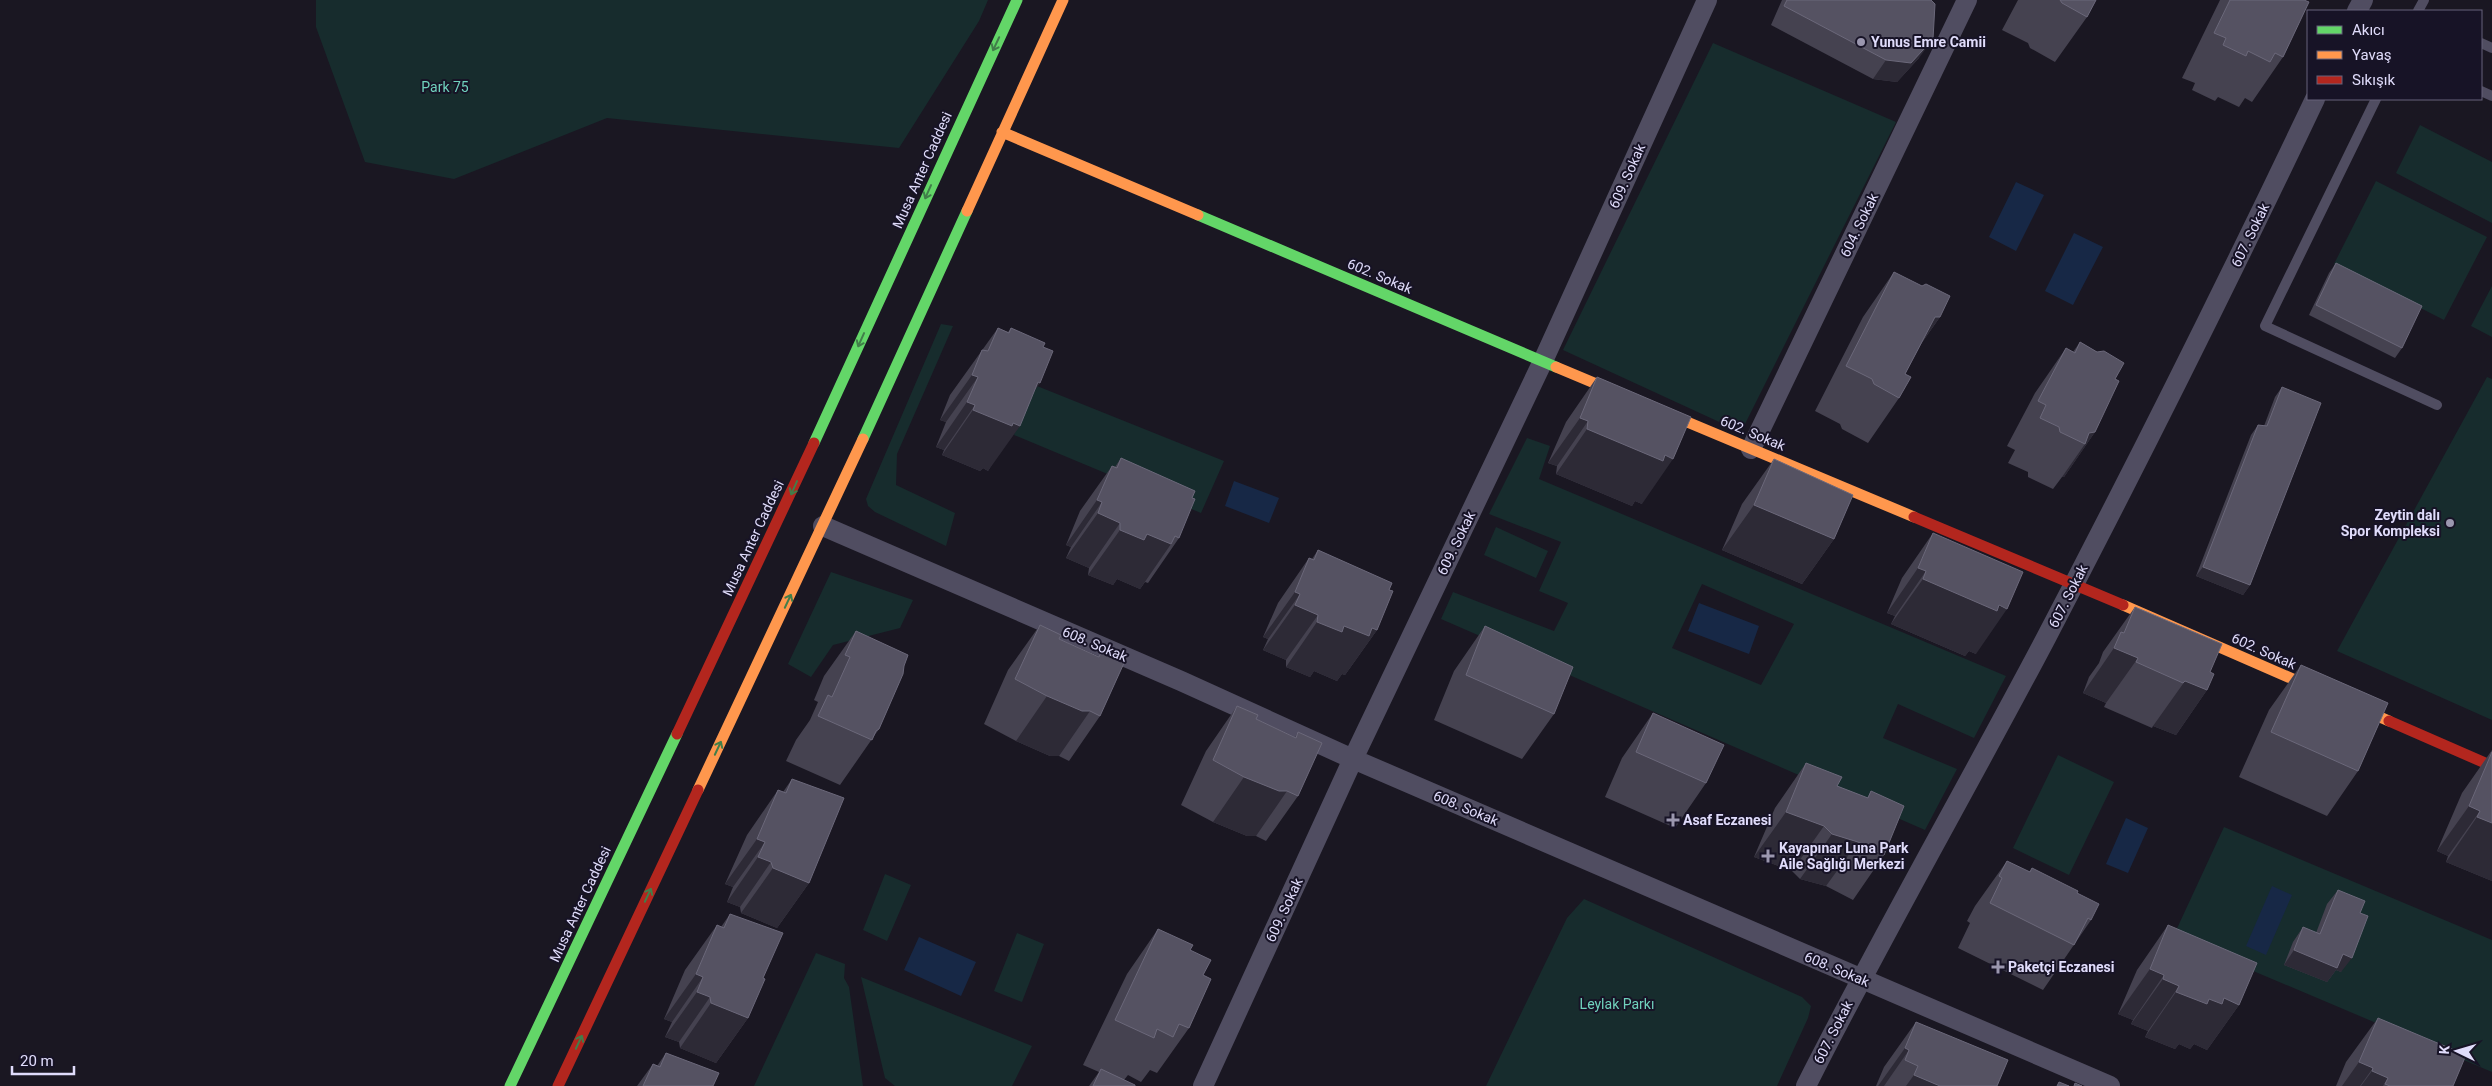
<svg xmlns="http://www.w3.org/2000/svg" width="2492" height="1086" font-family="Roboto,sans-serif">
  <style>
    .green { fill: #172c2d; fill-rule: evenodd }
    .water { fill: #172846 }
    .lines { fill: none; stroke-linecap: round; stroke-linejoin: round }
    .lane { stroke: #504d61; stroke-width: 10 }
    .street { stroke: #504d61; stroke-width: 20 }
    .fast { stroke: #63d668; stroke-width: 11 }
    .slow { stroke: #ff974d; stroke-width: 11 }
    .jam { stroke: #b3261e; stroke-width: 11 }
    .wall { fill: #454250 }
    .shaded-wall { fill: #2d2a36 }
    .building { fill: #555262; stroke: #6b687a }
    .oneway { stroke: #417e4a }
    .poi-dot { fill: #9b97af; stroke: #171326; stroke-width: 2 }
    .labels { text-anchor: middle; stroke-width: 4; stroke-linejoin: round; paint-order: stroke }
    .poi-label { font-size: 14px; font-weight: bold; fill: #e0dcfb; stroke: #171326; text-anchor: start }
    .park-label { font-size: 14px; fill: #70d2bd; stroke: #171326 }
    .street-label { font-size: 14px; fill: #e0dcfb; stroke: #171326 }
  </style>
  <rect width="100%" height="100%" fill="#1a1722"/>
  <path class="green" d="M316 0H988L979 21 899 148 607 118 454 179 365 162 316 27Z
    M1713 43 1896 122 1741 432 1563 350Z
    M2420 125 2492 162V223L2396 173Z
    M2376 181 2487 237 2444 320 2334 264Z
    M2492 286V337L2471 326Z
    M941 324 953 326 897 454 896 485 955 513 946 546 875 512 868 506 866 499Z
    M2487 377 2492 379V720L2337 651Z
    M1032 384 1224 461 1201 513 1014 435Z
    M1527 438 1550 446 1539 479 2006 676 1974 738 1898 704 1883 738 1957 769 1925 830 1441 619 1453 592 1554 631 1568 603 1539 591 1561 542 1489 514ZM1702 584 1794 624 1761 685 1672 648Z
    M1496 527 1548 551 1536 578 1484 555Z
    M831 572 913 600 900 628 833 645 811 677 788 664Z
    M2058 755 2114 782 2069 875 2013 848Z
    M2224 827 2492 940V1072L2173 937Z
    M885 874 911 885 887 941 863 930Z
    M1584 899 1802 997 1811 1006 1808 1018 1777 1086H1486L1567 918Z
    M1017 933 1044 944 1022 1002 994 991Z
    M816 953 845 964 844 978 849 987 863 1086H754Z
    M861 977 1032 1046 1012 1086H895L885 1078Z"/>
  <path class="water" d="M2016 182 2044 195 2016 251 1989 237Z
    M2074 233 2103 247 2073 305 2045 291Z
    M1234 481 1279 498 1269 523 1225 506Z
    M1699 603 1759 626 1749 654 1688 631Z
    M2126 818 2148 828 2128 873 2106 864Z
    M2272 886 2292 895 2266 955 2246 946Z
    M919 937 976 962 961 996 904 970Z"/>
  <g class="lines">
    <path class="lane" d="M2418 11 2424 0
      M2481 43 2492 48
      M2481 91 2492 96
      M2376 99 2265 326 2437 405"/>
    <path class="street" d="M2357 11 2363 0
      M1751 449 1967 0
      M823 526 1181 681 1353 759 2110 1086
      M1203 1086 1353 759 1543 361 1707 0
      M1806 1086C1882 935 1967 788 2046 638 2139 460 2229 280 2315 99"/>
    <path class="fast" d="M1198 215 1556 367
      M863 439 967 211
      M814 443 1017 0
      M510 1086 677 734"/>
    <path class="slow" d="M1002 132 1198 215
      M967 211 1063 0
      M1556 367 1914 517
      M2123 605 2389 721
      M698 790 863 439"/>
    <path class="jam" d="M1914 517 2123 605
      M2389 721 2492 766
      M677 734 814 443
      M558 1086 698 790"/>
  </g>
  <path class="wall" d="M1782 0H1931L1919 58 1897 82 1873 79 1771 25Z
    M2018 0H2096L2087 17 2055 62 2030 48 2028 43 2002 30Z
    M2220 0H2304L2283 57 2252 102 2245 98 2239 107 2218 97 2215 101 2192 90 2195 83 2182 78Z
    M2336 263 2402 348 2395 358 2309 315 2329 273Z
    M1894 272 1940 317 1921 344 1905 374 1899 398 1868 443 1842 429 1840 424 1815 411 1863 317Z
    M998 328 1008 332 1011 328 1043 347 1034 391 988 471 983 468 980 471 942 455 944 450 936 447 946 422 940 420 950 395Z
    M2080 342 2097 352 2115 379 2095 432 2064 477H2062L2053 489 2028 477V472L2008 463 2015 450 2007 446 2035 393 2066 348 2073 352Z
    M1597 377 1642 504 1635 501 1632 506 1556 474 1557 466 1548 463 1566 422Z
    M2282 387 2250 585 2243 595 2196 576 2251 435 2258 425 2264 426 2275 397Z
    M1121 458 1192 498 1179 538 1148 583 1145 582 1140 589 1117 579 1113 585 1088 575 1089 568 1066 558 1071 547 1066 545 1080 511 1112 466 1115 467Z
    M1774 459 1834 539 1802 584 1722 550 1742 504Z
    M1933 533 1976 654 1969 651 1965 656 1891 624 1895 616 1887 613 1902 578Z
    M1318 550 1389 590 1377 630 1345 675 1342 674 1337 681 1314 671 1310 677 1286 667V660L1263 650 1268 639 1263 637 1278 603 1309 558 1312 559Z
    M2135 607 2207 690 2176 735 2153 726 2152 728 2104 707 2106 703 2083 693 2089 677 2099 663 2103 652Z
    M1040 625 1059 639 1098 657 1101 652 1100 716 1069 761 1059 756H1050L1016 741 984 724 1008 670Z
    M1485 626 1554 714 1522 759 1434 720 1454 671Z
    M856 631 904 666 879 729 840 785 786 761 796 740 810 720 818 702 814 700 824 676Z
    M2301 665 2358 771 2327 816 2239 777 2269 710Z
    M1237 706 1256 719 1295 737 1298 732V796L1266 841 1256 836H1247L1213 822 1181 805 1206 751Z
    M1653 713 1706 783 1675 828 1605 797 1622 758Z
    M2492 750V881L2446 862 2448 856 2437 851 2462 793Z
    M1806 763 1837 786 1867 798 1871 791 1884 855 1853 900 1826 886 1800 879 1792 871 1754 857 1775 808Z
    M792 779 809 883 777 928 741 913 740 907 727 902 733 887 725 884 747 835 778 790 783 792Z
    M2007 861 2029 872 2032 868 2077 893 2091 920 2043 990 1958 948 1970 923 1967 921 1975 906Z
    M2338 890 2360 913 2341 972 2336 970 2327 982 2284 965 2293 942 2303 927 2316 933 2327 904Z
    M730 914 763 978 748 1018 716 1063 680 1048 679 1042 665 1037 672 1022 664 1019 685 970 717 925 721 927Z
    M2168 925 2239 1005 2207 1050 2194 1044 2190 1049 2179 1044 2175 1049 2145 1037 2148 1031 2131 1024 2133 1020 2118 1014 2137 970Z
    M1158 929 1190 950 1203 975 1189 1028 1157 1073 1150 1070 1141 1082 1128 1075 1124 1080 1135 1086H1089L1099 1072 1083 1065 1127 974Z
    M2378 1018 2453 1086H2336L2346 1062Z
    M1916 1022 1997 1086H1876L1884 1067Z
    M666 1053 713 1086H637L653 1064 657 1066Z"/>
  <path class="shaded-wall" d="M1933 39 1919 58 1897 82 1873 79 1886 60Z
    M1935 317H1940L1908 362Z
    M972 375 978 377 946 422 940 420Z
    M1038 382 1040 383 1010 425 1013 423 1020 426 988 471 983 468 980 471 942 455 973 410Z
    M967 402 975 405 944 450 936 447Z
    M1580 418 1588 421 1557 466 1548 463Z
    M1587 429 1665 455 1673 459 1642 504 1635 501 1632 506 1556 474Z
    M2095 432 2064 477H2062L2085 444 2089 433Z
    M1097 500 1102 502 1071 547 1066 545Z
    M1754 505 1834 539 1802 584 1722 550Z
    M1098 513 1120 523 1089 568 1066 558Z
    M1120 530 1147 534 1171 544 1140 589 1117 579 1113 585 1088 575Z
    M2203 567 2250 585 2243 595 2196 576Z
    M1918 568 1926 571 1895 616 1887 613Z
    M1923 579 2007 609 1976 654 1969 651 1965 656 1891 624Z
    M1295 592 1300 594 1268 639 1263 637Z
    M1295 605 1318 615 1286 660 1263 650Z
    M1317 622 1344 626 1372 628 1377 630 1345 675 1342 674 1337 681 1314 671 1310 677 1286 667Z
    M2114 648 2138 658 2106 703 2083 693Z
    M2185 681 2207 690 2176 735 2153 726Z
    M1047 696 1090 711 1059 756H1050L1016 741Z
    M1244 777 1287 791 1256 836H1247L1213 822Z
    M2469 806 2480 811 2448 856 2437 851Z
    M1786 812 1824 826 1792 871 1754 857Z
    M2477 817 2492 823V881L2446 862Z
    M1832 834 1858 842 1826 886 1800 879Z
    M757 839 765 842 733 887 725 884Z
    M758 857 771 862 740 907 727 902Z
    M773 868 809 883 777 928 741 913Z
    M2294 950 2343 954 2352 958 2341 972 2336 970 2327 982 2284 965Z
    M2150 969 2164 975 2133 1020 2118 1014Z
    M696 974 703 977 672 1022 664 1019Z
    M2163 979 2179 986 2148 1031 2131 1024Z
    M697 992 710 997 679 1042 665 1037Z
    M2176 992 2209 999 2224 998 2239 1005 2207 1050 2194 1044 2190 1049 2179 1044 2175 1049 2145 1037Z
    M711 1003 748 1018 716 1063 680 1048Z
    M1905 1048 1909 1050 1884 1086H1878Z
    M2359 1062 2373 1068 2360 1086H2342Z
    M2372 1071 2388 1078 2383 1086H2361Z
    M1914 1075 1940 1086H1906Z"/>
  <path class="building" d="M1787 0H1931L1935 4 1933 39 1911 63 1886 60 1784 6Z
    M2060 0H2096L2087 17 2062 3Z
    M2230 0H2304L2309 2 2283 57 2275 53 2270 62 2248 51 2246 56 2223 45 2226 38 2214 33Z
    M2336 263 2422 306 2402 348 2316 305Z
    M1894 272 1922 286 1926 284 1950 296 1940 317H1935L1905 374 1911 377 1899 398 1874 384 1872 379 1846 366Z
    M998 328 1009 333 1011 328 1045 343 1043 347 1053 351 1040 383 1038 382 1020 426 1013 423 1012 426 973 410 975 405 967 402 978 377 972 375 982 350 988 351Z
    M2080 342 2097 352 2104 351 2124 363 2115 379 2119 381 2095 432 2089 433 2085 444 2060 432 2059 427 2040 418 2046 405 2038 401 2066 348 2075 353Z
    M1597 377 1691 417 1673 459 1665 455 1663 461 1587 429 1588 421 1580 418Z
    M2282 387 2321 403 2250 585 2203 567 2258 425 2267 426Z
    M1121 458 1195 491 1192 498 1195 499 1179 538 1175 536 1171 544 1147 534 1144 540 1120 530V523L1098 513 1102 502 1097 500 1112 466 1117 468Z
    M1774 459 1853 495 1834 539 1754 505Z
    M1933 533 2023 572 2007 609 1999 605 1997 611 1923 579 1926 571 1918 568Z
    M1318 550 1392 583 1389 590 1393 591 1377 630 1372 628 1369 636 1344 626 1342 632 1317 622 1318 615 1295 605 1300 594 1295 592 1309 558 1314 560Z
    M2135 607 2222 644 2210 672 2214 674 2207 690 2185 681 2183 683 2136 662 2138 658 2114 648 2121 632 2124 633Z
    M1040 625 1061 635 1059 639 1099 657 1101 652 1124 663 1100 716 1090 711H1082L1047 696 1015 679Z
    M1485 626 1573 667 1554 714 1466 675Z
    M856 631 908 655 904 666 903 674 879 729 876 731 872 740 818 716 828 695 832 697 850 657 845 655Z
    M2301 665 2388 703 2358 771 2271 732Z
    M1237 706 1258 715 1256 719 1296 738 1298 732 1322 743 1298 796 1287 791H1279L1244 777 1213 760Z
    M1653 713 1724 745 1706 783 1636 752Z
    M2492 752V823L2477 817 2480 811 2469 806Z
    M1806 763 1842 777 1837 786 1868 798 1871 791 1904 806 1884 855 1858 842 1832 834 1824 826 1786 812Z
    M792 779 844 798 809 883 773 868 771 862 758 857 765 842 757 839 778 790 786 793Z
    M2007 861 2030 872 2032 868 2078 891 2077 893 2099 904 2091 920 2088 918 2074 945 1990 903 2002 878 1999 876Z
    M2338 890 2365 901 2360 913 2368 916 2352 958 2343 954 2337 968 2294 950 2303 927 2320 934Z
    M730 914 783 933 763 978 765 979 748 1018 711 1003 710 997 697 992 703 977 696 974 717 925 724 928Z
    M2168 925 2257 963 2239 1005 2224 998 2222 1004 2209 999 2207 1004 2176 992 2179 986 2163 979 2164 975 2150 969Z
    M1158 929 1193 945 1190 950 1211 960 1203 975 1211 979 1189 1028 1179 1024 1173 1037 1157 1029 1154 1038 1115 1020Z
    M2378 1018 2466 1055 2453 1086H2390L2385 1084 2388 1078 2372 1071 2373 1068 2359 1062Z
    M1916 1022 2008 1060 1997 1086H1940L1914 1075 1918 1066 1905 1060 1909 1050 1905 1048Z
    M666 1053 719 1073 713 1086H643L653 1064 660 1067Z
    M1101 1069 1135 1085V1086H1093Z
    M2059 1082 2069 1086H2057Z
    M2075 1083 2082 1086H2074Z"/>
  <defs><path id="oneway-shaft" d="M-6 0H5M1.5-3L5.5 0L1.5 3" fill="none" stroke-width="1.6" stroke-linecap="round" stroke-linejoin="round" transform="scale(1.25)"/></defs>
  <g class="oneway">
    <use href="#oneway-shaft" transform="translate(996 44) rotate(115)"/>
    <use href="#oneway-shaft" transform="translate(928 192) rotate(114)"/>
    <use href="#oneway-shaft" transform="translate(861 340) rotate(114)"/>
    <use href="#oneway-shaft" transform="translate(794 488) rotate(114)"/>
    <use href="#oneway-shaft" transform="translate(788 601) rotate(-65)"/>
    <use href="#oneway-shaft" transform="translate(718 748) rotate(-65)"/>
    <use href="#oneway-shaft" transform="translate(648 895) rotate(-65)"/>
    <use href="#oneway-shaft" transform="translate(579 1042) rotate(-65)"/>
  </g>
  <g class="poi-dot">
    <circle cx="1861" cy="42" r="5"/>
    <circle cx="2450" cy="523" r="5"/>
    <path d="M1670.5 812.5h5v5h5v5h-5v5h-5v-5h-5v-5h5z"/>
    <path d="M1765.5 848.5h5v5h5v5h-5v5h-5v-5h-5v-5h5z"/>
    <path d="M1995.5 959.5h5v5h5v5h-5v5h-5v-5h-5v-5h5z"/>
  </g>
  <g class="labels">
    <g class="poi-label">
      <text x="1871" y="47">Yunus Emre Camii</text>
      <text x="2440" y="520" text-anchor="end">Zeytin dalı<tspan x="2440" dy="16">Spor Kompleksi</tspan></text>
      <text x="1683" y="825">Asaf Eczanesi</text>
      <text x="1779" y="853">Kayapınar Luna Park<tspan x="1779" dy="16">Aile Sağlığı Merkezi</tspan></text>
      <text x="2008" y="972">Paketçi Eczanesi</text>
    </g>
    <g class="park-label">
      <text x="445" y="92">Park 75</text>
      <text x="1617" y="1009">Leylak Parkı</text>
    </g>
    <g class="street-label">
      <text transform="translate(922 170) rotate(-66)" y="5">Musa Anter Caddesi</text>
      <text transform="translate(1627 176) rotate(-66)" y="5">609. Sokak</text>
      <text transform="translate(1859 225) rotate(-64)" y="5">604. Sokak</text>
      <text transform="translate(2250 235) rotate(-64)" y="5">607. Sokak</text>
      <text transform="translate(1380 276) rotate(23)" y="5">602. Sokak</text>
      <text transform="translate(1753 433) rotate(23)" y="5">602. Sokak</text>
      <text transform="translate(753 538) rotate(-65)" y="5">Musa Anter Caddesi</text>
      <text transform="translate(1456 543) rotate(-64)" y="5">609. Sokak</text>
      <text transform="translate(2068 596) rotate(-63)" y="5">607. Sokak</text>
      <text transform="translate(1095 644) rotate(23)" y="5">608. Sokak</text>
      <text transform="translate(2264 651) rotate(24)" y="5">602. Sokak</text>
      <text transform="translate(1466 808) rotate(23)" y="5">608. Sokak</text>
      <text transform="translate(580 904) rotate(-65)" y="5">Musa Anter Caddesi</text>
      <text transform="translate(1284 910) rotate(-65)" y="5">609. Sokak</text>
      <text transform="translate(1837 969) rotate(23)" y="5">608. Sokak</text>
      <text transform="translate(1833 1032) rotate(-63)" y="5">607. Sokak</text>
    </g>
  </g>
  <rect x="2307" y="10" width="175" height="90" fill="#171326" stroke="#67637b"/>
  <rect x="2317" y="26" width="25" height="8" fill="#63d668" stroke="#67637b"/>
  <text x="2352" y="35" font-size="15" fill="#e0dcfb">Akıcı</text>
  <rect x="2317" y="51" width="25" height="8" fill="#ff974d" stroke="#67637b"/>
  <text x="2352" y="60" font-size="15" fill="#e0dcfb">Yavaş</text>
  <rect x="2317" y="76" width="25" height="8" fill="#b3261e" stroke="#67637b"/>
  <text x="2352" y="85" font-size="15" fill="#e0dcfb">Sıkışık</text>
  <g transform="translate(2457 1051) rotate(275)" stroke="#171326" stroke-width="4" paint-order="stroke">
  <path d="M0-4L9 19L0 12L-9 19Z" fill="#e0dcfb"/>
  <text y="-8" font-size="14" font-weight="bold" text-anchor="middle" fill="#e0dcfb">K</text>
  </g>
  <path d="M12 1066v8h62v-8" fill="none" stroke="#e0dcfb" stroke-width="2.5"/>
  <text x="20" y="1066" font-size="15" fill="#e0dcfb" stroke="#171326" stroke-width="4" paint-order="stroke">20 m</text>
</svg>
